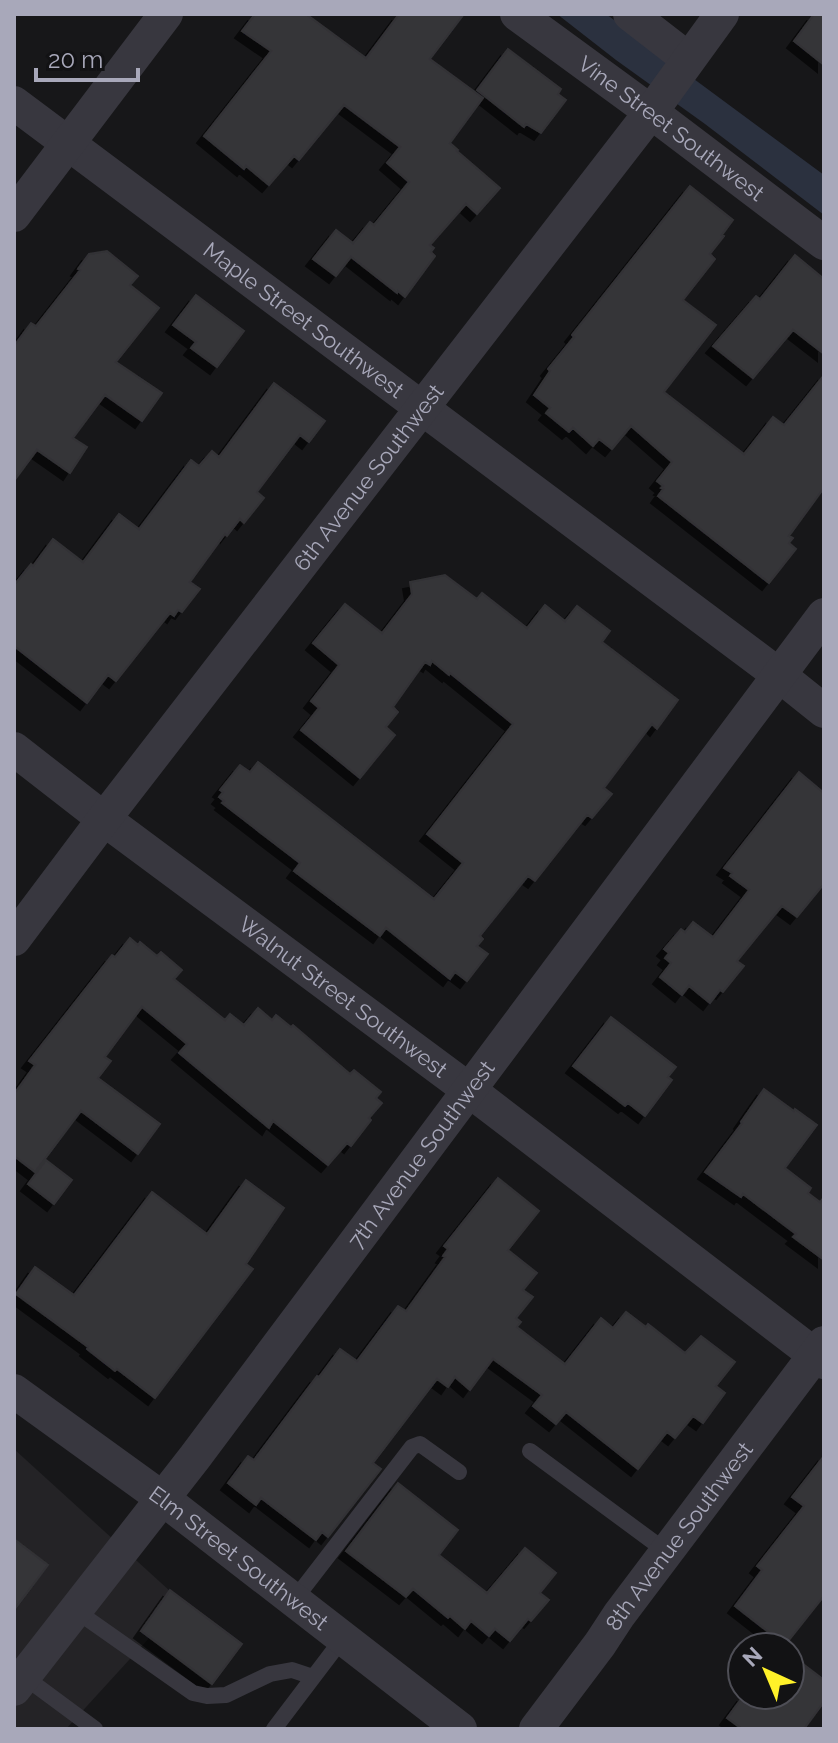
<svg xmlns="http://www.w3.org/2000/svg" width="838" height="1743" font-family="Raleway,sans-serif">
  <style>
    .built { fill: #242326 }
    .water { fill: #2b313f }
    .building { fill: #353438; stroke: #323135; stroke-width: 2; filter: url(#shadow) }
    .lines { fill: none; stroke-linecap: round; stroke-linejoin: round }
    .lane { stroke: #38373f; stroke-width: 16 }
    .street { stroke: #38373f; stroke-width: 34 }
    .labels { text-anchor: middle; stroke-width: 8; stroke-linejoin: round; paint-order: stroke }
    .street-label { font-size: 22px; fill: #a8a8ba; stroke: #121214 }
  </style>
  <defs>
    <filter id="shadow"><feDropShadow dx="-7" dy="7" stdDeviation="0" flood-color="#0009"/></filter>
  </defs>
  <rect width="100%" height="100%" fill="#171719"/>
  <path class="built" d="M14 1449 182 1602 66 1729H14Z"/>
  <path class="water" d="M557 14H606L824 175V215L705 124 616 60Z"/>
  <path class="building" d="M255 14H306L366 58 399 14H464L430 59 483 98 450 143 458 150 457 151 500 188 477 214 466 204 430 245 434 248 431 252 435 256 405 297 398 291 397 293 351 257 336 276 313 259 336 230 353 243 370 222 374 225 409 182 387 163 400 147 344 105 299 160 294 156 269 185 246 166 244 169 204 136 271 51 242 31Z
    M814 14H824V65L794 41Z
    M508 49 561 89 558 94 566 100 541 133 526 124 524 127 477 90Z
    M690 186 733 220 722 235 724 236 710 254 715 259 683 300 716 325 664 392 744 454 773 417 784 425 824 375V488L789 536 793 538 789 543 796 549 769 583 658 496 663 489 661 488 663 486 657 481 672 462 631 426 612 449 599 439 593 446 573 428 569 432 546 413 550 408 534 395 550 371 548 369 574 337 572 335Z
    M107 251 138 276 130 285 159 308 116 362 162 393 142 421 105 395 73 438 87 447 70 473 37 450 14 481V346L31 323 36 326 80 270 78 269 89 254Z
    M795 255 824 279V354L793 330 753 378 713 346 756 296 760 299Z
    M196 295 244 331 217 367 191 348 196 342 173 325Z
    M274 383 325 421 309 442 300 435 257 492 264 498 244 523 240 519 227 536 225 534 190 582 200 589 182 612 178 610 174 616 170 613 116 681 108 675 87 703 14 646V585L31 564 33 566 53 539 83 562 119 514 139 529 191 460 199 466 212 451 219 457Z
    M445 575 477 599 482 593 527 628 545 605 565 621 577 606 610 631 602 642 678 700 657 729 652 724 604 788 612 794 592 818 587 815 535 881 528 876 480 936 483 939 477 946 488 954 467 981 455 972 450 979 386 928 380 936 294 871 300 863 222 803 224 801 219 797 223 792 220 790 240 765 250 772 258 762 434 899 463 863 427 834 513 724 450 673 449 675 432 661 430 665 425 662 393 707 398 712 386 727 395 735 360 778 301 730 319 708 311 701 339 665 313 643 345 604 382 633 412 594 410 582Z
    M799 772 824 793V884L797 917 782 906 737 961 744 966 723 992 720 990 710 1003 689 986 682 995 660 977 671 963 665 958 669 953 664 949 681 929 685 932 693 922 713 937 749 890 730 876 732 873 724 868Z
    M130 938 138 945 140 942 157 956 161 952 182 970 174 979 225 1020 230 1014 244 1025 258 1008 272 1020 276 1015 291 1027 293 1025 350 1074 354 1070 381 1092 376 1098 382 1103 369 1118 371 1120 351 1146 347 1143 328 1165 273 1121 269 1128 179 1053 187 1044 142 1007 105 1057 111 1061 98 1078 160 1124 138 1154 81 1111 35 1172 14 1156V1094L35 1065 29 1061 112 955 115 957Z
    M611 1017 676 1067 668 1077 672 1080 645 1116 628 1103 625 1106 573 1066Z
    M764 1089 794 1111 795 1109 817 1125 785 1168 811 1188 808 1193 820 1202 824 1197V1260L793 1237 796 1234 743 1194 741 1197 705 1172 742 1123 741 1122Z
    M46 1160 72 1180 54 1204 28 1184Z
    M498 1178 539 1211 508 1250 537 1273 523 1290 533 1297 516 1318 521 1322 517 1327 565 1364 601 1318 613 1328 626 1312 646 1327 648 1324 685 1353 701 1336 735 1362 716 1386 725 1393 703 1423 693 1416 675 1438 667 1432 638 1469 566 1412 556 1424 533 1406 542 1395 493 1359 470 1390 455 1377 448 1387 437 1379 373 1463 381 1469 328 1537 322 1532 316 1540 261 1498 256 1505 228 1483 248 1456 254 1460 317 1376 319 1377 340 1349 357 1361 398 1306 406 1311 445 1257 443 1256 448 1249 444 1246Z
    M246 1180 284 1208 246 1264 253 1269 155 1398 117 1369 115 1371 87 1349 88 1347 16 1294 35 1267 74 1295 152 1192 207 1234Z
    M824 1456V1596L785 1645 735 1606 762 1570 757 1566 804 1506 792 1497Z
    M398 1483 458 1530 439 1555 487 1593 525 1548 556 1573 540 1593 549 1600 531 1621 528 1619 510 1641 495 1629 489 1636 471 1621 465 1629 450 1616 448 1618 413 1589 406 1597 346 1551Z
    M14 1539 48 1565 14 1610Z
    M170 1590 242 1644 212 1684 141 1631Z
    M790 1654 824 1680V1702L804 1729H742L727 1718 744 1695H790Z"/>
  <g class="lines">
    <path class="lane" d="M530 1451 667 1552
      M294 1600 412 1447 420 1444 459 1472
      M75 1610 193 1693 207 1696 226 1695 270 1674 292 1670 313 1677
      M22 1675 95 1729
      M274 1729 343 1638"/>
    <g class="street">
      <path id="s1" d="M517 14 651 112 824 243"/>
      <path d="M630 14 688 59"/>
      <path id="s2" d="M14 103 779 675 824 711"/>
      <path d="M14 215 166 14"/>
      <path id="s3" d="M14 749 104 819 469 1090 824 1362"/>
      <path id="s4" d="M14 939 104 819 651 112 722 14"/>
      <path id="s5" d="M14 1391 162 1498 460 1729"/>
      <path id="s6" d="M14 1689 195 1457 824 615"/>
      <path id="s7" d="M536 1729 600 1644 619 1615 824 1343"/>
    </g>
  </g>
  <g class="labels">
    <g class="street-label">
      <text dy="8" stroke="none"><textPath href="#s1" startOffset="192">Vine Street Southwest</textPath></text>
      <text dy="8" stroke="none"><textPath href="#s2" startOffset="362">Maple Street Southwest</textPath></text>
      <text dy="8" stroke="none"><textPath href="#s4" startOffset="582">6th Avenue Southwest</textPath></text>
      <text dy="8" stroke="none"><textPath href="#s3" startOffset="412">Walnut Street Southwest</textPath></text>
      <text dy="8" stroke="none"><textPath href="#s6" startOffset="672">7th Avenue Southwest</textPath></text>
      <text dy="8" stroke="none"><textPath href="#s7" startOffset="240">8th Avenue Southwest</textPath></text>
      <text dy="8" stroke="none"><textPath href="#s5" startOffset="280">Elm Street Southwest</textPath></text>
    </g>
  </g>
  <rect width="838" height="1743" fill="none" stroke="#a8a8ba" stroke-width="32"/>
  <g transform="translate(766 1671) rotate(316)"><circle r="38" fill="#121214" stroke="#4e4e56" stroke-width="2"/>
  <path d="M0-6L14 30L0 20L-14 30Z" fill="#fff129"/>
  <text y="-12" font-size="22" font-weight="bold" text-anchor="middle" fill="#a8a8ba">N</text>
  </g>
  <path d="M36 68v12h102v-12" fill="none" stroke="#a8a8ba" stroke-width="4"/>
  <text x="48" y="68" font-size="24" fill="#a8a8ba" stroke="#121214" stroke-width="6" paint-order="stroke">20 m</text>
</svg>
